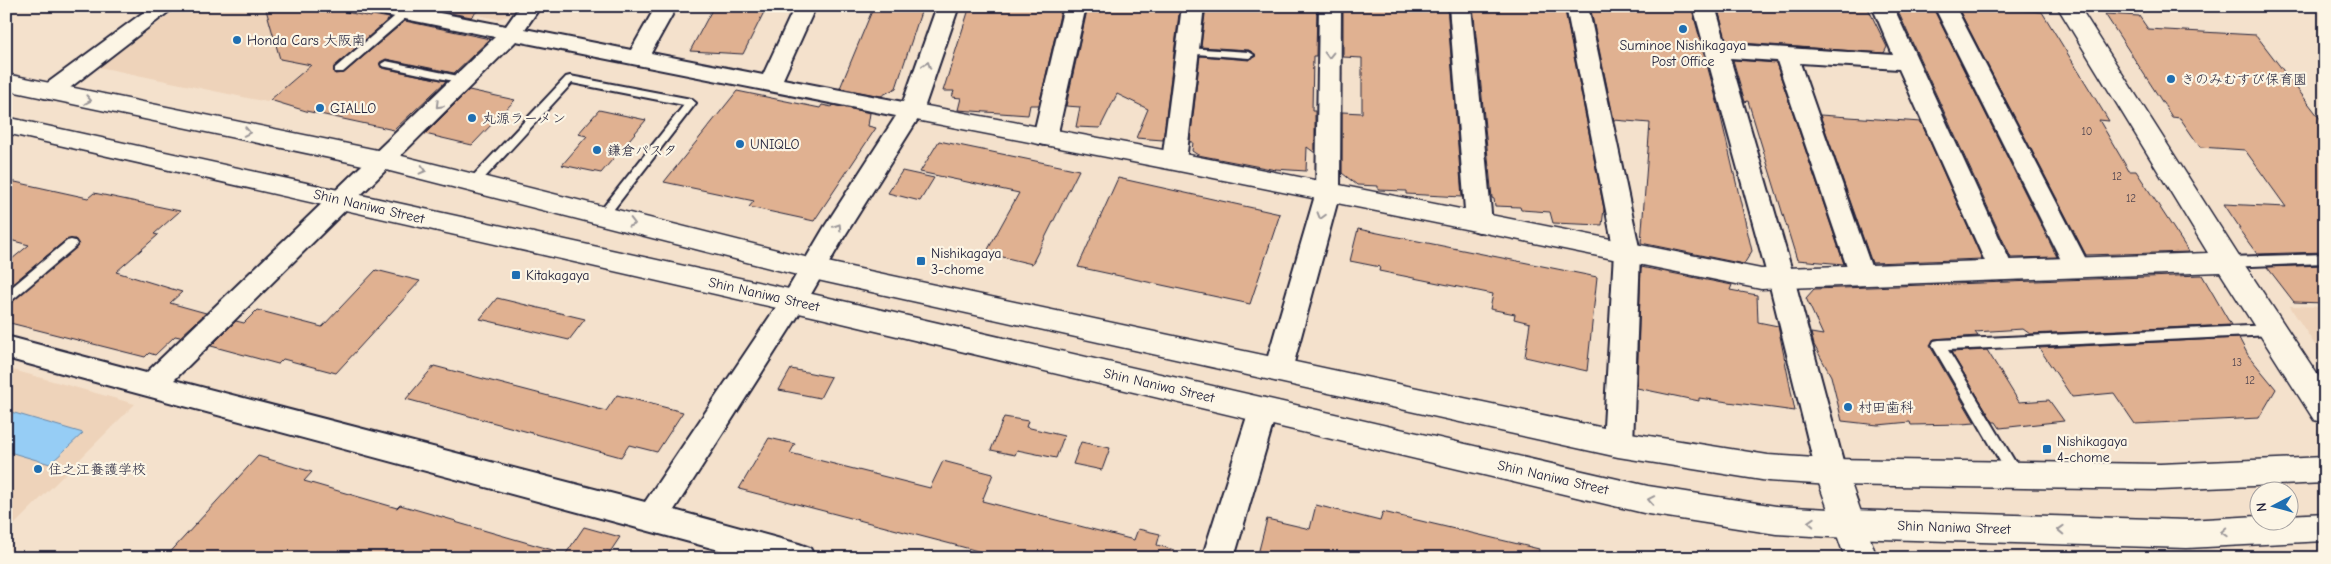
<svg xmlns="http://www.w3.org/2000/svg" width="2331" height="564" font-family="'Comic Neue','Klee One',sans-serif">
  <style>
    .built { fill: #eed3ba }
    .water { fill: #96cdf5; stroke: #6889ab }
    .building { fill: #e0b191; stroke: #22223b }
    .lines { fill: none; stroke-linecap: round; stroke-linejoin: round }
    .service-casing { stroke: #22223b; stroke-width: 4 }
    .minor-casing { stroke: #22223b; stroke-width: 4 }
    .tertiary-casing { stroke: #22223b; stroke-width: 3 }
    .primary-casing { stroke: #22223b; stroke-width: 3 }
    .service { fill: #fcf5e5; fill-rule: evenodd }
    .minor { fill: #fcf5e5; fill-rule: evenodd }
    .tertiary { fill: #fcf5e5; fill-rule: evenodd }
    .primary { fill: #fcf5e5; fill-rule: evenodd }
    .oneway { stroke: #9a9698 }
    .poi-dot { fill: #1f6fb2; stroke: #fcf5e5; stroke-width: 2 }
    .labels { text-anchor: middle; stroke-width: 4.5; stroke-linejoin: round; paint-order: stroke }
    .number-label { font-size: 11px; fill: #524650 }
    .poi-label { font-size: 14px; fill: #22223b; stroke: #fcf5e5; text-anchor: start }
    .street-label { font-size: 14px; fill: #22223b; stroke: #fcf5e5 }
  </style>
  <rect width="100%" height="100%" fill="#f4e1cc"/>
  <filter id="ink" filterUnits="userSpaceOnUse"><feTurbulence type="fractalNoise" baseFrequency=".02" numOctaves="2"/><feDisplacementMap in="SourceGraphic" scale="10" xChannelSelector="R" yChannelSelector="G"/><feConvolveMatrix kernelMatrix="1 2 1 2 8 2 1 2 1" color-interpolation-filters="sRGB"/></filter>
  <g filter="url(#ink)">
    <path class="built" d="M181 6H334L371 14 267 102 99 67Z
      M434 6H517L511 15 498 19Z
      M2290 306 2325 307V360L2294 313Z
      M6 368 135 404 6 533Z"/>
    <path class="water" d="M11 412 83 433 50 464 6 451V416Z"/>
    <path class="building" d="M265 6H316L371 17 372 15 390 18 334 67 335 74 344 73 405 21 490 39 454 73 386 59 380 62 382 68 446 81 394 130 306 111 270 100 311 65 280 59Z
      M415 6H483L471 17Z
      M714 6H767L743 54 690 51Z
      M874 6H923L896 88 881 96 840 88Z
      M970 6H1062L1039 105H1030L1028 115 958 110 961 98 952 97 954 91H943Z
      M1088 6H1180L1163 140 1136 138 1148 109 1117 94 1100 128 1076 127 1080 107 1066 106Z
      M1206 6H1317L1316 56H1313L1312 111H1315V153L1307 147 1306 171 1275 169 1276 170 1198 155 1192 151 1193 142H1190L1200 56 1249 60 1256 56 1249 50 1201 47Z
      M1343 6H1447L1462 197 1406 194V191L1378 190V186L1357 185 1342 173V112L1362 113V58L1343 57Z
      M1473 6H1564L1604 209 1602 225 1553 223 1550 212 1521 210 1520 207 1495 206 1494 199 1492 198Z
      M1590 6H1691L1719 109 1752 251 1744 264 1641 243 1650 123 1614 120Z
      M1717 6H1867L1887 47 1884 53 1727 42Z
      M1907 6H1932L2057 257 2011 258 1896 7Z
      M1957 6 2042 12 2109 121 2099 120 2129 171H2136L2189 252 2086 255Z
      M2105 14 2139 16 2148 29 2256 35 2325 125V252L2257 254 2238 228H2240L2224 204 2286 207 2245 150 2200 147 2180 118 2172 117Z
      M1733 60 1776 63 1844 264 1797 260 1748 101 1745 102Z
      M469 90 515 100 472 145 425 134Z
      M737 91 820 108 822 105 832 107 833 105 870 113 868 126 876 128 814 221 749 207 754 201 664 182Z
      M599 110 646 120 601 173 562 165 587 136 578 134Z
      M1820 115 1921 122 1982 259 1872 263Z
      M939 141 1079 170 1032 264 986 253 1019 193 920 172Z
      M902 171 934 178 920 201 888 193Z
      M1118 178 1280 214 1250 304 1078 267Z
      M6 180 88 198 94 193 180 211 154 234 158 235 116 272 182 292 170 303 206 313 180 337 175 336 155 355 149 353 145 357 6 322V306L79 245 75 239 66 240 6 289V264L29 245 6 239Z
      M1358 229 1597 277 1587 371 1525 357 1530 323 1514 319 1515 314 1490 309 1493 294 1379 271 1380 267 1350 261Z
      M2325 265V303L2294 302 2267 267Z
      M1641 267 1732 285 1730 290 1757 295 1758 322 1778 326 1795 411 1699 398V401L1637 388Z
      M376 270 420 281 336 373 283 359 278 364 211 346 236 321 244 323 257 310 322 327Z
      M2202 275 2231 325 2030 334 2023 329 1975 332 1978 336 1934 339 1930 346 1975 423 1961 424 1911 425 1910 422 1878 425 1842 421 1831 376 1814 345 1811 333 1823 335 1806 298 1814 289Z
      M497 298 585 319 569 340 480 319Z
      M2239 338 2248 355 2276 389 2259 418 2135 424 2114 393 2072 397 2039 348Z
      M1987 350 2019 402 2049 400 2064 421 2000 428 1996 422H1993L1951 352Z
      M434 366 606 411 617 395 683 412 657 452 629 445 621 457 406 399Z
      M791 369 831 377 820 398 779 390Z
      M1004 417 1028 421 1026 427 1064 436 1056 458 1017 450 1015 455 991 450Z
      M769 438 795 444 790 453 930 488 943 461 993 474 982 501 1134 540 1138 529 1160 534 1157 545 1174 550 1173 558H1005L739 489Z
      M1081 442 1110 448 1102 470 1073 464Z
      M258 456 312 472 304 481 397 508 400 505 456 521 455 522 556 551 555 558H165Z
      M1316 505 1380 521 1383 512 1539 549 1538 558H1257L1267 519 1310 529Z
      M584 527 620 537 606 558H563Z"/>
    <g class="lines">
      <defs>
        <path id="service" d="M405 10 409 11V15L343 72H335V68L401 11Z
          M1187 48 1249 52 1254 55 1249 58 1183 53V49Z
          M386 61 463 77 468 80 463 83 382 66 381 64Z
          M570 76 691 99 696 103 607 218H599L597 215 684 105 572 83 477 186H469L467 183 469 180 566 77Z
          M71 240 75 241 77 244 75 247 10 302 6 304V292L67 241Z
          M2325 254V263L2228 267 2222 262 2228 257Z
          M2272 325 2277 326 2278 330 2277 334 2272 335 1948 350 2021 472 2023 476 2021 480 2016 482 2011 480 1932 345 1934 341 1939 340Z"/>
        <path id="minor" d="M152 6H176L58 97 50 99 42 97 39 92 42 87Z
          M360 6H404L506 26 520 6H541L525 29 631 50 656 6H677L651 53 763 75 795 6H816L783 79 903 102 937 6H959L923 111 844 237 803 308 674 510 799 544 810 548 815 558H749L6 358V336L146 373 495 37 370 12 363 10ZM516 41 896 116 825 226 785 294 645 502 174 380Z
          M1064 6H1086L1057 137 1053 143 1045 145 1037 143 1033 137Z
          M1182 6H1204L1186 161 1182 167 1174 169 1166 167 1162 161Z
          M1319 6H1341L1340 192 1292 370 1288 378 1278 381 1268 378 1264 370 1316 192Z
          M1449 6H1471L1492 223 1488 229 1479 232 1470 229 1466 223Z
          M1566 6H1588L1640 252 1633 444 1628 453 1618 456 1608 453 1603 444 1614 252Z
          M1693 6H1715L1726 44 1893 55 1872 6H1893L2014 270 2010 277 2001 280 1992 277 1899 69 1800 63 1874 275 1870 282 1861 285 1852 282 1777 61 1730 58 1794 278 1846 472 1842 481 1831 485 1820 481 1816 472 1768 278Z
          M1934 6H1955L2090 267 2086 274 2077 277 2068 274Z
          M1263 398 1273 402 1277 410 1234 558H1202L1249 410 1253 402Z"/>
        <path id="tertiary" d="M2057 6H2079L2238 255 2325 386V423L2314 420 2220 272 1761 289 1174 170 911 119 902 117 899 111 902 105 911 103 1174 152 1761 269 2208 253Z
          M1831 459 1842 463 1847 472 1877 558H1845L1815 472 1820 463Z"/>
        <path id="primary" d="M6 74 382 151 813 259 1618 431 1768 455 1831 459 2160 464 2325 457V483L2160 490 1831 485 1768 481 1618 457 813 279 382 169 6 90Z
          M6 117 821 296 1648 486 1776 506 1848 510 2187 520 2258 516V522H2288V515L2325 513V541L2187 548 1848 538 1776 534 1648 514 821 318 6 133Z"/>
      </defs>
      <use href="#service" class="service-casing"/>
      <use href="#minor" class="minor-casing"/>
      <use href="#tertiary" class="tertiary-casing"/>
      <use href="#primary" class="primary-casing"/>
      <use href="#service" class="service"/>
      <use href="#minor" class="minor"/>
      <use href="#tertiary" class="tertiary"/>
      <use href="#primary" class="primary"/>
    </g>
    <defs><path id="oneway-chevron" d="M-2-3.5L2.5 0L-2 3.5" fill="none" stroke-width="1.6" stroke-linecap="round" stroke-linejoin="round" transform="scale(1.25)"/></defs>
    <g class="oneway">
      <use href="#oneway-chevron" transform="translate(1329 55) rotate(91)"/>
      <use href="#oneway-chevron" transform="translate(927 65) rotate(-71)"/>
      <use href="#oneway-chevron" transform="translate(88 100) rotate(11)"/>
      <use href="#oneway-chevron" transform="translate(439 105) rotate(135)"/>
      <use href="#oneway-chevron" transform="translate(247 132) rotate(11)"/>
      <use href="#oneway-chevron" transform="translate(423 170) rotate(14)"/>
      <use href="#oneway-chevron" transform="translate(1321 216) rotate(106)"/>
      <use href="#oneway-chevron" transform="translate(632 223) rotate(14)"/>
      <use href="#oneway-chevron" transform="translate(838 227) rotate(-58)"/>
      <use href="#oneway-chevron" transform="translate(1651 500) rotate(-169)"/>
      <use href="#oneway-chevron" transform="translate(1811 522) rotate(-177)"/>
      <use href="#oneway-chevron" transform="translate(2061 530) rotate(-178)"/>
      <use href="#oneway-chevron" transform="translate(2224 532) rotate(177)"/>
    </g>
  </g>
  <g class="poi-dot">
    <circle cx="1683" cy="29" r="5"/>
    <circle cx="237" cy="40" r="5"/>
    <circle cx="2171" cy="79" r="5"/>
    <circle cx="320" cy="108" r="5"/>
    <circle cx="472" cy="118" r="5"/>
    <circle cx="740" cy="144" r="5"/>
    <circle cx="597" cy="150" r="5"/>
    <rect x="916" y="256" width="10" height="10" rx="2.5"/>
    <rect x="511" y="270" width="10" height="10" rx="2.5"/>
    <circle cx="1848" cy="407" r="5"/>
    <rect x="2042" y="444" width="10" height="10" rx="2.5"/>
    <circle cx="38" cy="469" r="5"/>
  </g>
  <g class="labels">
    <g class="number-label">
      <text x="2087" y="135">10</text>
      <text x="2117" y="180">12</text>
      <text x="2131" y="202">12</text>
      <text x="2237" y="366">13</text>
      <text x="2250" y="384">12</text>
    </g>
    <g class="poi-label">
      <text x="247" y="45">Honda Cars 大阪南</text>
      <text x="1683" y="50" text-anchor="middle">Suminoe Nishikagaya<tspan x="1683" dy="16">Post Office</tspan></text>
      <text x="2181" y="84">きのみむすび保育園</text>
      <text x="330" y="113">GIALLO</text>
      <text x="482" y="123">丸源ラーメン</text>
      <text x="750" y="149">UNIQLO</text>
      <text x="607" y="155">鎌倉パスタ</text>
      <text x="931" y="258">Nishikagaya<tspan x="931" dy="16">3-chome</tspan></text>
      <text x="526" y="280">Kitakagaya</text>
      <text x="1858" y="412">村田歯科</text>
      <text x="2057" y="446">Nishikagaya<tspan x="2057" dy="16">4-chome</tspan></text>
      <text x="48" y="474">住之江養護学校</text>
    </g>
    <g class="street-label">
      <text transform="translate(369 206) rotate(13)" y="5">Shin Naniwa Street</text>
      <text transform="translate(764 294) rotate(13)" y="5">Shin Naniwa Street</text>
      <text transform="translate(1159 385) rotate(13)" y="5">Shin Naniwa Street</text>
      <text transform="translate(1553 477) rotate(13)" y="5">Shin Naniwa Street</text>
      <text transform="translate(1954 527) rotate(2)" y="5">Shin Naniwa Street</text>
    </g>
  </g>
  <rect width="2331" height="564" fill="none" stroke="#fcf5e5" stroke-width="25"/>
  <rect x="12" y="12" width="2306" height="539" fill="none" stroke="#22223b" stroke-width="2" filter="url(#ink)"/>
  <g transform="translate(2274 506) rotate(264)"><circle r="24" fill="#fcf5e5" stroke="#a5a1a1"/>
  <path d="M0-4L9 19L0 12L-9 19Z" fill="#1f6fb2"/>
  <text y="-8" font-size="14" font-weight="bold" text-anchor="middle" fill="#22223b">N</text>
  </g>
</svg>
